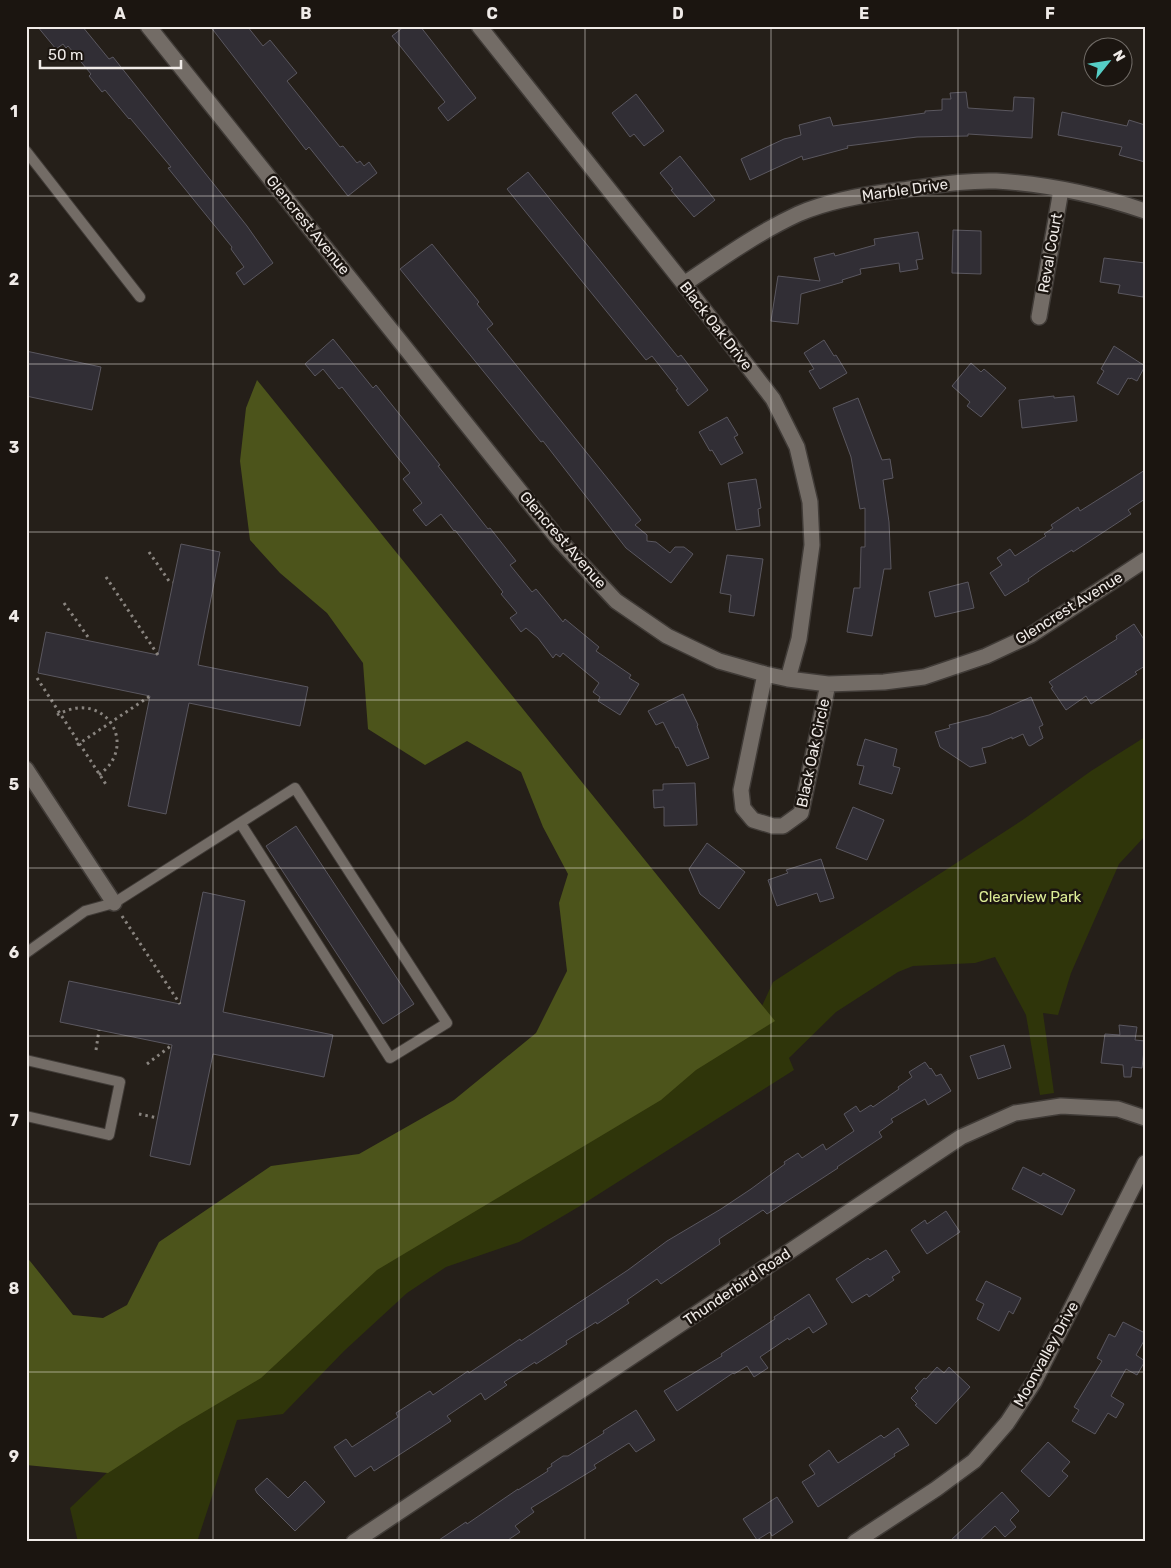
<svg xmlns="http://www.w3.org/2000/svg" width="1171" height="1568" font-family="Rubik,sans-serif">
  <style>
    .green { fill: #2f350a }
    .forest { fill: #4c541b }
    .building { fill: #312e35; stroke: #5a575f }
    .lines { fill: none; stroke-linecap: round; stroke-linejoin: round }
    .service-casing { stroke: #403b37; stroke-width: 12 }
    .minor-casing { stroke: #403b37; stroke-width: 18 }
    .path { stroke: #89847f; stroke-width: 3; stroke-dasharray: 2.5 4; stroke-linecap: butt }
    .service { stroke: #736c66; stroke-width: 10 }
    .minor { stroke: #736c66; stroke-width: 15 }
    .grid { fill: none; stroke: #f0ebe8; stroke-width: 1; stroke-opacity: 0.55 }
    .labels { text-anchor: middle; stroke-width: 5; stroke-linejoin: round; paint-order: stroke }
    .street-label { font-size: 15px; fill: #f0ebe8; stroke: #1b1510 }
    .park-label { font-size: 15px; fill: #dcec96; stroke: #1b1510 }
    .neatline { fill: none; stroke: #f0ebe8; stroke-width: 2 }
    .grid-label { font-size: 16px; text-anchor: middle; font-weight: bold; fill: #f0ebe8 }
  </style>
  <rect width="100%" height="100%" fill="#251f19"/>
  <path class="green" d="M1145 737V836L1119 864 1071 973 1058 1015 1043 1013 1054 1093 1040 1095 1026 1015 995 957 975 963 913 966 898 972 836 1012 789 1058 794 1070 580 1206 519 1242 446 1267 407 1293 344 1351 283 1414 237 1420 197 1542H78L70 1508 161 1421 356 1271 756 1019 773 982 1024 819 1091 771Z"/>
  <path class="forest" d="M257 380 775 1021 696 1070 661 1100 377 1270 261 1378 180 1426 108 1473 26 1465V1256L73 1315 103 1318 127 1305 159 1242 271 1166 359 1154 454 1100 536 1033 567 971 559 903 568 874 543 827 521 772 467 741 425 765 368 729 363 663 327 613 280 573 250 540 240 461 246 408Z"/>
  <path class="building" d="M37 26H82L109 59 113 57 247 226 273 263 244 285 236 273 244 267 231 249 232 247 168 168 171 167 130 118 129 119 105 90 102 92 89 76 91 74 68 46 66 48 63 44 56 49Z
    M210 26H247L263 46 270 40 297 73 287 81 340 147 343 146 357 163 360 161 364 166 369 162 377 173 348 196 309 147 306 150Z
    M405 26H420L476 98 448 121 438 108 445 102 392 36Z
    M966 92 968 108 1013 111 1014 97 1034 98 1032 138 968 134V136L917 137 847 146 848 148 803 160 802 156 750 180 741 159 784 139 801 135 799 125 830 117 833 126 925 113V111L942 110V99H951L950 93Z
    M636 94 664 131 644 146 634 134 630 137 612 113Z
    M1062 112 1127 126 1129 120 1145 125V162L1119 155 1122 147 1058 135Z
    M680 156 715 200 694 217 671 190 673 189 660 173Z
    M528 172 678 357 681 355 708 390 688 406 676 390 678 389 652 356 646 360 507 189Z
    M953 230 981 231V274L952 273Z
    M918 232 923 259 916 260 918 269 900 272 899 263 860 269 861 274 842 280 843 282 801 294 798 324 771 321 778 276 820 281 814 258 834 253 835 256 875 245 874 239Z
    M432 244 479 302 477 304 493 324 487 329 641 520 635 525 647 535V541L656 542 670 553 675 547H684L693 554 671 583 626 548 543 441 541 442 400 269Z
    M1104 258 1145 263V285L1143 297 1118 293 1120 285 1100 282Z
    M333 339 373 388 376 385 440 465 438 466 488 529 490 528 516 561 510 565 532 592 536 589 563 622 565 619 599 647 596 651 631 675 629 678 639 684 620 715 598 701 600 697 593 692 599 683 563 653 560 657 556 654 553 658 538 638 526 628 521 632 510 618 517 613 501 594 503 592 455 530 454 531 441 514 426 526 413 510 422 503 403 479 410 473 342 387 339 389 323 369 315 376 305 364Z
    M824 340 834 356 836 355 847 373 820 389 809 371 814 369 804 353Z
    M1114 346 1145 366 1137 381 1131 378 1130 379 1128 378 1118 395 1097 383 1104 371 1101 369Z
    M26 351 101 367 92 410 26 396Z
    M971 363 981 372 984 369 1006 388 981 417 967 406 970 402 952 386Z
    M1054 396V398L1074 396 1077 421 1022 428 1019 400Z
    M858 398 882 460 890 459 893 478 883 480 889 522 891 569H884L872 636 847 632 854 588H860L861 547H865V508L860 509 851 457 833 408Z
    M727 417 738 435 734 437 743 453 721 465 712 450 710 451 699 432Z
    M1145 470V499L1128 510 1131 514 1073 552 1072 550 1042 569 1028 579 1029 581 1005 596 990 573 1002 565 997 558 1010 549 1015 556 1046 536 1044 534 1053 528 1051 525 1078 507 1080 511Z
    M756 479 761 508 758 509 760 526 736 530 728 483Z
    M181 544 220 552 198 665 308 687 300 726 189 703 166 814 128 806 150 696 38 673 46 632 158 655Z
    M727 555 763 559 754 616 729 612 731 595 720 593Z
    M968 582 974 608 935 617 929 592Z
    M1134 624 1145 641V666L1135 672 1137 674 1091 704 1086 696 1066 710 1051 688 1053 687 1049 682 1117 639 1116 636Z
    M683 694 698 725 697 726 709 758 687 766 678 747 676 748 663 722 656 725 648 711Z
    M1031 697 1043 725 1039 727 1043 738 1030 746 1028 745 1023 734 1012 739V737L991 746 982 748 986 763 970 767 940 747 935 732 950 728 949 725 989 715Z
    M865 739 897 749 893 766 900 768 892 794 859 784 864 766 857 765Z
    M695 783 697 825 664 826V807L654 808 653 790H663V784Z
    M853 807 884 820 867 860 836 848Z
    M296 826 414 1004 383 1024 266 846Z
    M707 843 745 872 719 909 700 894 689 869Z
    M821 859 834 898 820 902 817 893 777 906 768 880 788 873 786 870Z
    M203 892 245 901 223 1012 333 1035 324 1077 213 1054 190 1165 150 1156 172 1045 60 1022 69 981 180 1004Z
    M1119 1025 1137 1027 1135 1040 1145 1041 1142 1068 1132 1067 1131 1077H1124L1123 1065 1101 1063 1105 1034 1120 1035Z
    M1004 1045 1011 1068 978 1079 970 1056Z
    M925 1062 930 1069 931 1068 936 1076 941 1074 951 1091 928 1105 925 1099 891 1119 893 1122 879 1132 882 1137 837 1167 838 1168 767 1214 763 1210 719 1239 720 1244 661 1284 657 1279 627 1300 629 1303 597 1324 596 1322 566 1341 567 1344 536 1364 535 1362 504 1382 507 1385 485 1400 481 1393 447 1416 451 1421 416 1444 374 1471 371 1466 355 1477 334 1447 346 1439 352 1447 398 1417 396 1413 430 1391 433 1395 468 1371 469 1373 520 1339 521 1341 628 1270 667 1241 721 1209 751 1189 785 1164 784 1162 798 1153 802 1158 823 1144 826 1150 854 1131 844 1114 856 1106 860 1112 871 1105 873 1107 899 1089 898 1087 912 1077 909 1072Z
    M1023 1167 1041 1176 1043 1173 1075 1190 1062 1215 1012 1189Z
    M946 1211 960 1232 927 1254 911 1230 925 1220 927 1224Z
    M886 1250 900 1272 892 1277 894 1280 869 1297 867 1294 852 1303 836 1279 868 1258 870 1260Z
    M986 1281 1021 1298 1013 1314 1009 1311 999 1331 977 1319 984 1304 976 1300Z
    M809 1294 827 1324 813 1333 809 1327 789 1340 788 1338 760 1357 768 1368 754 1377 747 1366 734 1374 733 1373 677 1411 664 1391 722 1356 721 1354 775 1319 774 1317Z
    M1123 1322 1145 1333V1339L1136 1355 1145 1361 1137 1375 1126 1369 1111 1396 1124 1404 1116 1418 1108 1413 1095 1434 1072 1421 1079 1410 1074 1407 1102 1361 1097 1358 1109 1334 1115 1337Z
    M937 1367 944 1373 949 1367 970 1387 936 1424 915 1405 917 1404 911 1398 918 1391 915 1388 924 1378 926 1379Z
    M636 1410 655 1440 636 1452 629 1443 594 1465 596 1468 531 1508 534 1512 515 1526 520 1532 505 1542H436L466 1522 467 1524 518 1489V1490L548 1471 547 1469 552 1466 551 1464 563 1456H568L604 1433 603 1431Z
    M898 1428 909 1445 894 1454 895 1456 818 1507 802 1482 815 1474 809 1465 829 1450 838 1463 881 1435 884 1438Z
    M1048 1442 1070 1462 1062 1471 1068 1476 1049 1497 1021 1471Z
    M267 1478 288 1498 305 1481 325 1502 295 1531 257 1493 255 1489Z
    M1002 1492 1019 1511 1010 1520 1016 1527 1005 1537 995 1526 978 1542H949Z
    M777 1497 793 1522 772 1536 770 1532 757 1540 743 1519Z"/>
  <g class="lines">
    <defs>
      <path id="service" d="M26 151 140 297
        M26 953 85 911 114 903 295 788 447 1023 390 1058 241 824
        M26 1060 120 1082 109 1135 26 1116"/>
      <path id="minor" d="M148 26 559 540 616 601 667 636 719 661 765 674 788 679 828 684 884 682 924 677 986 656 1031 635 1145 560
        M479 26 684 284 773 399 797 447 810 502 812 545 799 639 788 679
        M684 284C721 259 757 233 798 214 830 200 867 194 901 190 932 186 964 180 996 181 1046 184 1098 195 1145 211
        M1039 317 1061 190
        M765 674 741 790 743 808 753 820 773 826H783L801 813 828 684
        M26 769 114 903
        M354 1542 961 1137 1015 1113 1061 1106 1118 1109 1145 1118
        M855 1542 936 1489 974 1461 1007 1423 1034 1382 1145 1163"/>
    </defs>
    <use href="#service" class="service-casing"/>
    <use href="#minor" class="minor-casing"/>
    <path class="path" d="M149 552 169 581 173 582
      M106 577 158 655
      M64 603 88 637V640
      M37 678 107 786
      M57 715C106 687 141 748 97 776
      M77 745 150 696
      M122 916 180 1004
      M96 1050 99 1030
      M147 1064 172 1045
      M139 1114 158 1118"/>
    <use href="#service" class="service"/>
    <use href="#minor" class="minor"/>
  </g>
  <path class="grid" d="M213 26V1542M399 26V1542M585 26V1542M771 26V1542M958 26V1542M26 196H1145M26 364H1145M26 532H1145M26 700H1145M26 868H1145M26 1036H1145M26 1204H1145M26 1372H1145"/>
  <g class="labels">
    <g class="street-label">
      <text transform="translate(905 190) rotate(-8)" y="5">Marble Drive</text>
      <text transform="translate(308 225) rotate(51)" y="5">Glencrest Avenue</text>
      <text transform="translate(1050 253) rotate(-80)" y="5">Reval Court</text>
      <text transform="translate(716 326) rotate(52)" y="5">Black Oak Drive</text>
      <text transform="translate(563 540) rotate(49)" y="5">Glencrest Avenue</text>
      <text transform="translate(1069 608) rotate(-32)" y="5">Glencrest Avenue</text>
      <text transform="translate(813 753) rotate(-78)" y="5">Black Oak Circle</text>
      <text transform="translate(737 1287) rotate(-34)" y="5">Thunderbird Road</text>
      <text transform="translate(1046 1354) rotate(-61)" y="5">Moonvalley Drive</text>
    </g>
    <g class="park-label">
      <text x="1030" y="902">Clearview Park</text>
    </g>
  </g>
  <rect width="1171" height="1568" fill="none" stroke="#1b1510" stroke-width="55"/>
  <g transform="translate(1108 62) rotate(60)"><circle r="24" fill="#1b1510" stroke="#706b66"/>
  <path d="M0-4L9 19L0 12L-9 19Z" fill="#55cec6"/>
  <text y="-8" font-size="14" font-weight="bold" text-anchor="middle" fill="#f0ebe8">N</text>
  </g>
  <path d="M40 60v8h141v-8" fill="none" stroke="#f0ebe8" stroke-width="2.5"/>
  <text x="48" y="60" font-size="15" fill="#f0ebe8" stroke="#1b1510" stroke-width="4" paint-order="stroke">50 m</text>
  <rect x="28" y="28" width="1116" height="1512" class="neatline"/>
  <g class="grid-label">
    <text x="120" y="19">A</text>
    <text x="306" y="19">B</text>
    <text x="492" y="19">C</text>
    <text x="678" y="19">D</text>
    <text x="864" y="19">E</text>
    <text x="1050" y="19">F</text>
    <text x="14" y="117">1</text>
    <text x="14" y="285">2</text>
    <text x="14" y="453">3</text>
    <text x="14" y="622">4</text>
    <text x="14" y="790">5</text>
    <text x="14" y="958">6</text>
    <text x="14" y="1126">7</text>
    <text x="14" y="1294">8</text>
    <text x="14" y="1462">9</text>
  </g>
</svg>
